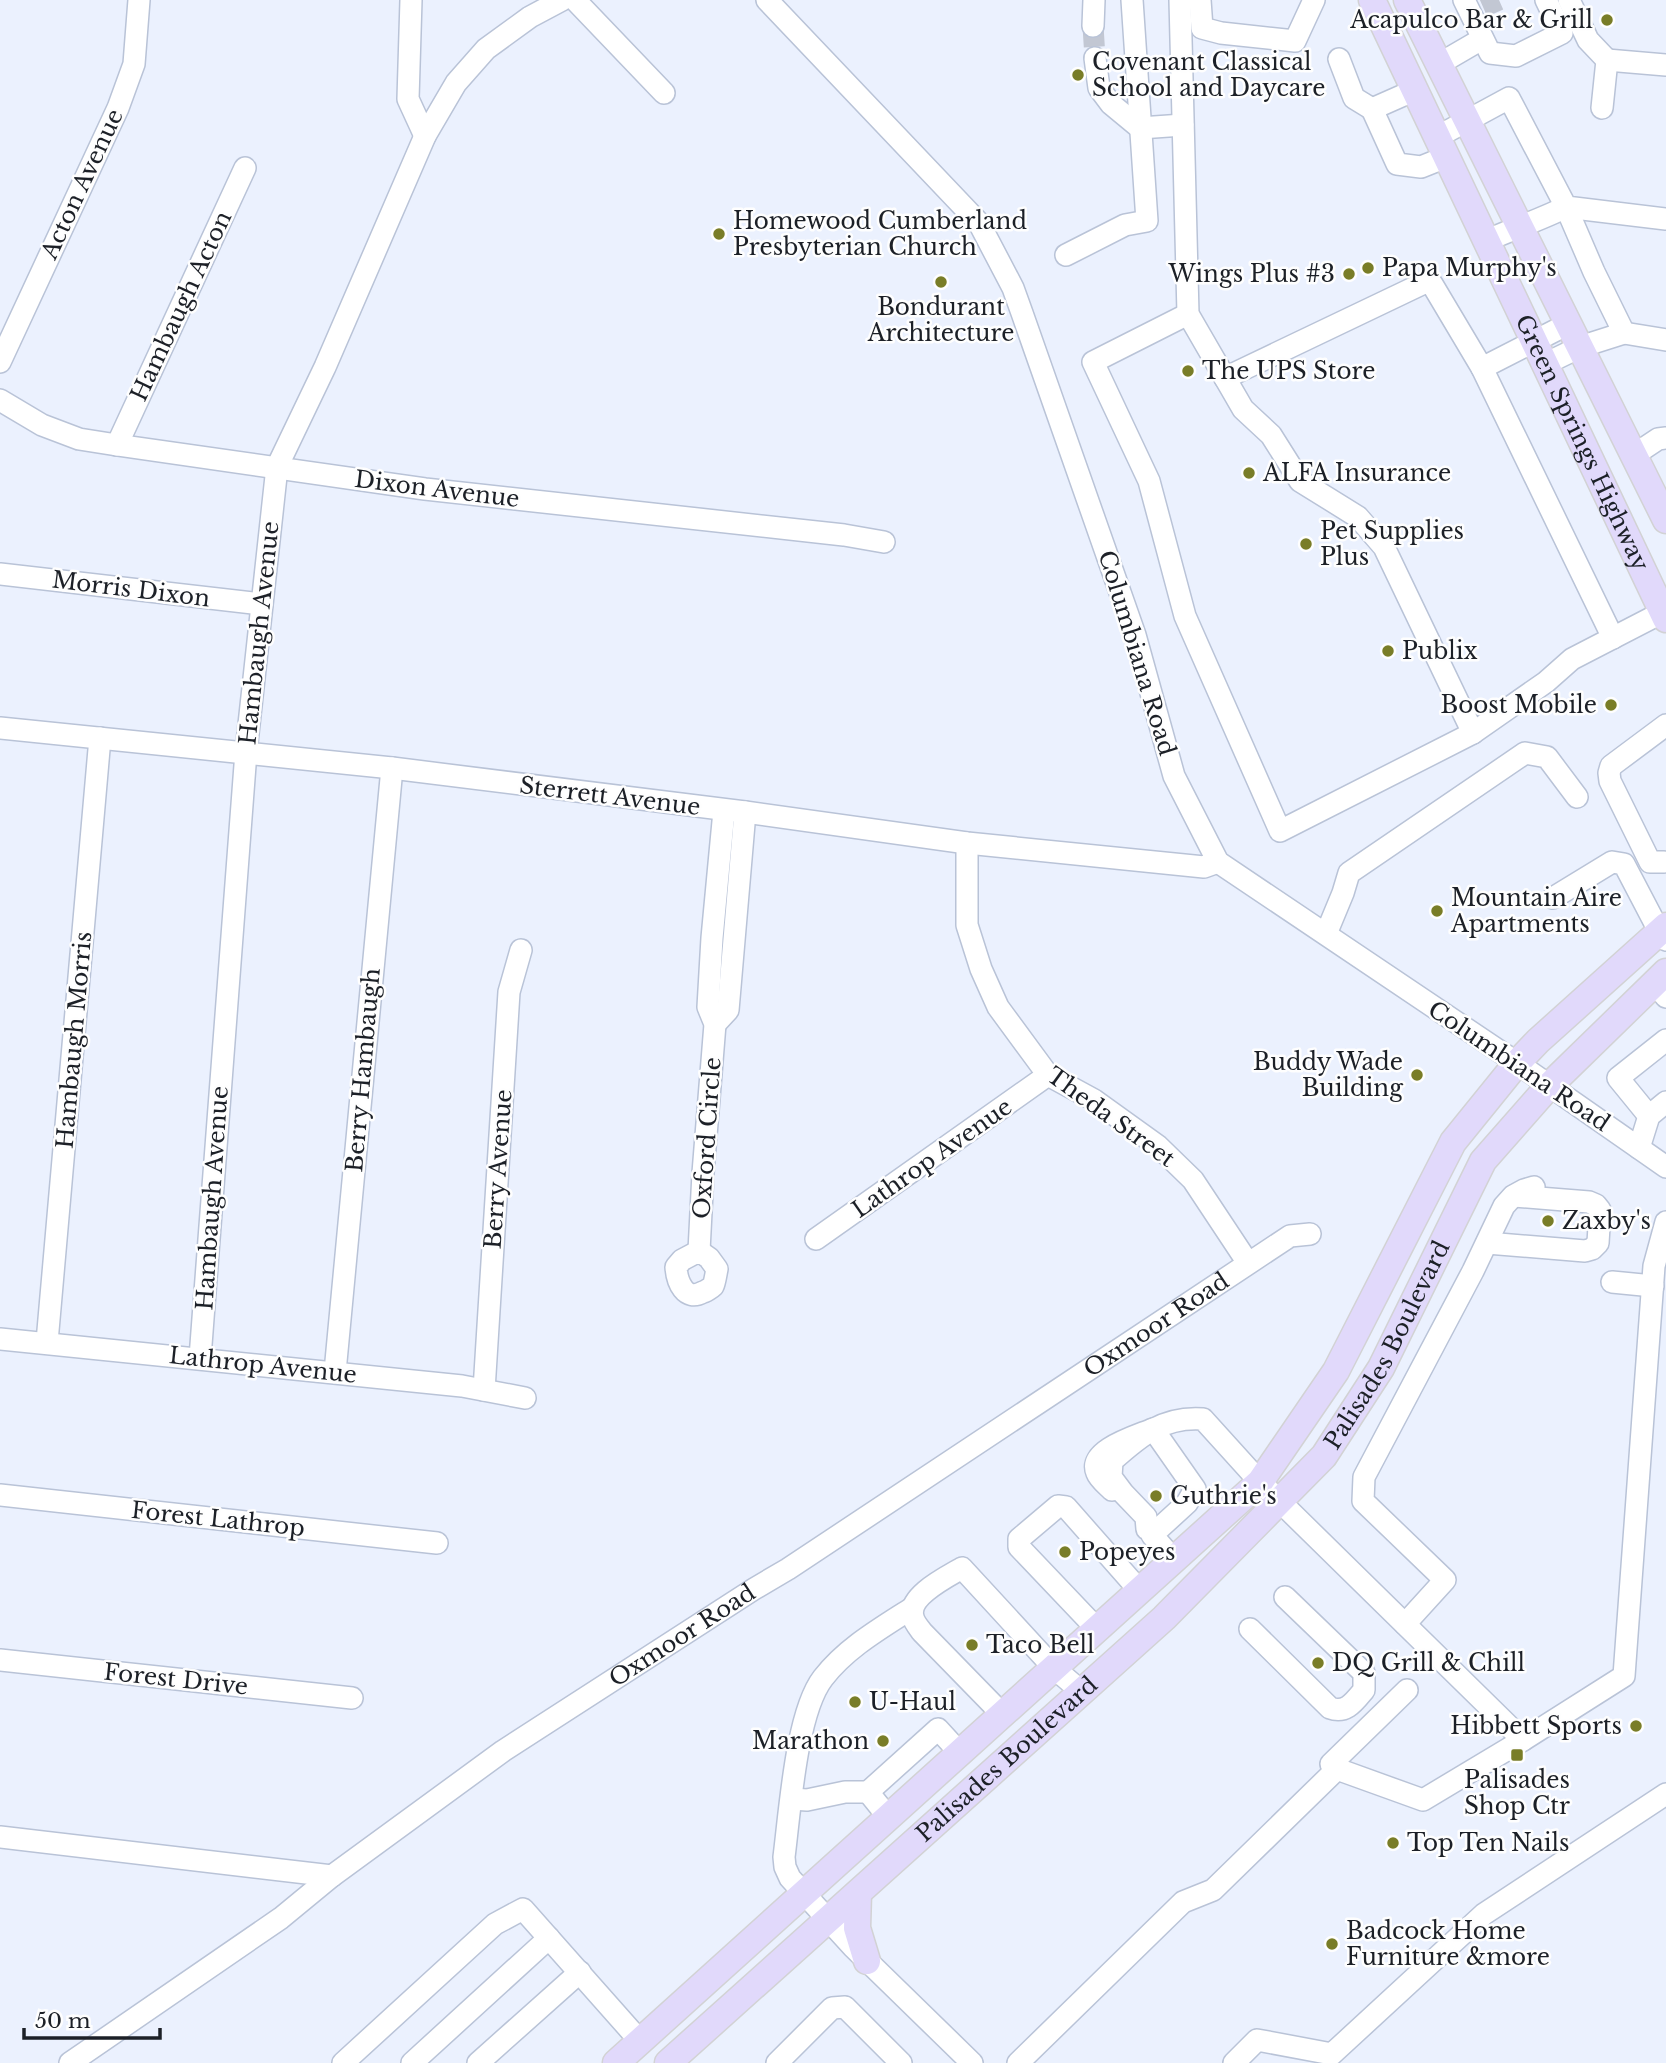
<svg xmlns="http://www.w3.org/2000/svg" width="1666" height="2063" font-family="'Libre Baskerville',serif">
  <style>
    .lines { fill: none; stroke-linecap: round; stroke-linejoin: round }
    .minor-tunnel { stroke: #c2c7d3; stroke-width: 21; stroke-dasharray: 21 10; stroke-linecap: butt }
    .minor-casing { stroke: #b9c3d7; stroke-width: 24 }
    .major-casing { stroke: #d2d2d4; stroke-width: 29 }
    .minor { stroke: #fff; stroke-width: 21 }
    .major { stroke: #e1d9fb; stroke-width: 26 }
    .poi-dot { fill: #797d27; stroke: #fefefe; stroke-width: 2.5 }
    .labels { text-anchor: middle; stroke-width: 5; stroke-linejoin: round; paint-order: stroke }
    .poi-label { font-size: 23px; fill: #1c2027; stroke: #fefefe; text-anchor: start }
    .street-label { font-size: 23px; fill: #1c2027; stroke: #fefefe }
  </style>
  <rect width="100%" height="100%" fill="#ebf1fe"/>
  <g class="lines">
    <path class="minor-tunnel" d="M1483 7 1499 0
      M1093 26 1095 58"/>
    <defs>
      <g id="minor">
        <path d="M411 0 408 99 425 136"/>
        <path d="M575 0 664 93"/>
        <path d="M767 0 979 223 1013 288 1022 313 1135 635 1174 776 1218 862 1517 1063 1666 1167"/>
        <path d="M1180 0 1188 314 1243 409 1271 435 1300 481 1358 517 1384 547 1473 733 1546 682 1572 659 1663 612"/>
        <path d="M1200 0 1202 28 1221 33 1295 41 1314 0"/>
        <path d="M1464 0 1490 53 1516 56 1562 33 1546 0"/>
        <path d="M1569 0 1588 40 1607 60 1602 108"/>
        <path d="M1093 26 1094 0"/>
        <path d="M1095 58 1099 88 1111 104 1140 128 1183 125"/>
        <path d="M1339 59 1354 98 1372 109"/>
        <path d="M1607 60 1666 65"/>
        <path d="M1439 64 1482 39"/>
        <path d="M1415 90 1372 109 1397 164 1421 167 1446 157"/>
        <path d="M1437 137 1509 98 1566 207 1666 219"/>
        <path d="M1486 241C1512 229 1540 220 1566 207L1594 272 1624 333 1580 347 1545 364"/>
        <path d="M1066 255 1125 225 1147 221 1132 0"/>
        <path d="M1188 314 1093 362 1149 481 1185 616 1280 831 1473 733"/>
        <path d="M1624 333 1666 340"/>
        <path d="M0 362 118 108 134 64 139 0"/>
        <path d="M1482 368 1568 324"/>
        <path d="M1225 378 1426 282 1432 284 1482 368 1613 638"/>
        <path d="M0 400 42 425 79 439 117 445 425 489 844 535 884 542"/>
        <path d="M117 445 245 168"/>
        <path d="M1634 455 1658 439 1666 438"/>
        <path d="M0 574 262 604"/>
        <path d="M0 728 392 768 745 812 967 843 1204 867 1218 862"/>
        <path d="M967 843V925L981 969 998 1007 1048 1075 1094 1100 1158 1146 1193 1180 1248 1263"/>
        <path d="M1664 862H1650L1610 781 1609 773 1611 766 1666 725"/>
        <path d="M1553 898 1612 862 1624 864 1659 931 1666 940"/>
        <path d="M1326 934 1343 893 1349 873 1525 753 1547 757 1577 797"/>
        <path d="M1654 983 1666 997"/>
        <path d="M715 1024 728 1010 745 812"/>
        <path d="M1649 1116 1618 1078 1666 1040"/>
        <path d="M1639 1148 1649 1116 1666 1102"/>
        <path d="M816 1239 1048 1075"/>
        <path d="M1487 1243 1585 1251 1592 1249 1598 1243 1600 1210 1596 1205 1589 1202 1514 1196"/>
        <path d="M699 1251 703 1173 715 1024 708 1007 712 938 724 811"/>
        <path d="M699 1251 709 1258 717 1269C716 1273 715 1282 713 1286 712 1287 705 1292 703 1292 685 1302 677 1282 676 1267L682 1260Z"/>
        <path d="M1612 1282 1653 1286"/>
        <path d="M0 1339 462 1386 525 1398"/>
        <path d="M47 1342 100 738"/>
        <path d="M200 1358 246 752 277 467 325 367 425 136 456 83 486 49 530 17 562 0"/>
        <path d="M335 1372 392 768"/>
        <path d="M484 1390 509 992 521 950"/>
        <path d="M1112 1490C1107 1485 1099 1479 1097 1473 1087 1450 1137 1436 1153 1429L1195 1489 1187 1503 1152 1535 1174 1560"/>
        <path d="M0 1495 437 1543"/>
        <path d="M1147 1529 1146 1517 1123 1493 1111 1477 1112 1461C1140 1436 1163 1416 1203 1419L1260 1482 1523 1740 1624 1676 1654 1266 1666 1222"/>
        <path d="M912 1608C881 1628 846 1648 823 1678 796 1713 790 1811 784 1857L785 1867 790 1878 853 1947 972 2063"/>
        <path d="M1405 1624 1445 1580 1363 1501 1364 1477 1473 1271 1504 1206 1513 1196 1524 1190 1534 1187"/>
        <path d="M1097 1629 1019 1547V1539L1058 1506 1066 1507 1140 1591"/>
        <path d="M1250 1629 1330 1708C1346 1714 1354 1702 1364 1690V1673L1285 1597"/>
        <path d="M0 1660 352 1698"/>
        <path d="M1002 1714 922 1632C919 1628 914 1622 913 1617 907 1596 947 1577 962 1568L1054 1668 1082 1692"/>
        <path d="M1331 1764 1407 1690"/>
        <path d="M792 1799 807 1800 845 1792H868"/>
        <path d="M889 1818 868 1792 938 1729 960 1753"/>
        <path d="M0 1837 332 1876"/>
        <path id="s1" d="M70 2063 281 1918 332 1876 503 1751 754 1589 788 1569 1290 1236 1310 1234"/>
        <path d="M343 2063 495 1924 523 1909 640 2041"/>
        <path d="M412 2063 549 1938"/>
        <path d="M478 2063 580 1972"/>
        <path d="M777 2063 832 2008 845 2007 901 2063"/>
        <path d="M1018 2063 1183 1902 1213 1890 1337 1769 1423 1800 1523 1740"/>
        <path d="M1234 2063 1257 2040 1332 2054 1484 1914 1666 1794"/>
      </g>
      <g id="major">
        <path id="s2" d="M1372 0 1666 619"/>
        <path d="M1407 0 1666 520"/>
        <path d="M858 1893 857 1928 867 1961"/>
        <path d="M616 2063 1260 1482 1336 1371 1453 1142 1517 1063 1538 1041 1666 926"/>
        <path id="s3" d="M668 2063 1164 1618 1324 1456 1381 1368 1483 1161 1549 1086 1666 972"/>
      </g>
    </defs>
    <use href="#minor" class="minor-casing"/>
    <use href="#major" class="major-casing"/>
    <use href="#minor" class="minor"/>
    <use href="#major" class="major"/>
  </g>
  <g class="poi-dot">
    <circle cx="1607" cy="20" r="7"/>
    <circle cx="1078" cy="75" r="7"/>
    <circle cx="719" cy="234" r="7"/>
    <circle cx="1368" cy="268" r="7"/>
    <circle cx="1349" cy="274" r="7"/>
    <circle cx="941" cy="282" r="7"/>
    <circle cx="1188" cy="371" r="7"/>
    <circle cx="1249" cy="473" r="7"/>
    <circle cx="1306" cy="544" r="7"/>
    <circle cx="1388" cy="651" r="7"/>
    <circle cx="1611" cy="705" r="7"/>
    <circle cx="1437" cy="911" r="7"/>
    <circle cx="1417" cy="1075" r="7"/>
    <circle cx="1548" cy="1221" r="7"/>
    <circle cx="1156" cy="1496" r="7"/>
    <circle cx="1065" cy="1552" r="7"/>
    <circle cx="972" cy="1645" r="7"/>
    <circle cx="1318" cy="1663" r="7"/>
    <circle cx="855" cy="1702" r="7"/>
    <circle cx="1636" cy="1726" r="7"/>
    <circle cx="883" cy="1741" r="7"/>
    <rect x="1510" y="1748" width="14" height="14" rx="3.5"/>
    <circle cx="1393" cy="1843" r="7"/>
    <circle cx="1332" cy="1944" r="7"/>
  </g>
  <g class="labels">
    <g class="poi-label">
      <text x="1593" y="28" text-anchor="end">Acapulco Bar &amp; Grill</text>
      <text x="1092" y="70">Covenant Classical<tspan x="1092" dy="26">School and Daycare</tspan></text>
      <text x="733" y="229">Homewood Cumberland<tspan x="733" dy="26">Presbyterian Church</tspan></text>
      <text x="1382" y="276">Papa Murphy's</text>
      <text x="1335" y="282" text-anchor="end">Wings Plus #3</text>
      <text x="941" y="315" text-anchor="middle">Bondurant<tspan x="941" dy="26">Architecture</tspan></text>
      <text x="1202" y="379">The UPS Store</text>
      <text x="1263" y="481">ALFA Insurance</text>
      <text x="1320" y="539">Pet Supplies<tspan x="1320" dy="26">Plus</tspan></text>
      <text x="1402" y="659">Publix</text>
      <text x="1597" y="713" text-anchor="end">Boost Mobile</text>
      <text x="1451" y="906">Mountain Aire<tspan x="1451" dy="26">Apartments</tspan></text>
      <text x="1403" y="1070" text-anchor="end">Buddy Wade<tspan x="1403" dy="26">Building</tspan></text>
      <text x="1562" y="1229">Zaxby's</text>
      <text x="1170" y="1504">Guthrie's</text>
      <text x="1079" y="1560">Popeyes</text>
      <text x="986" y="1653">Taco Bell</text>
      <text x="1332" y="1671">DQ Grill &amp; Chill</text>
      <text x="869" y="1710">U-Haul</text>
      <text x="1622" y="1734" text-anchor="end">Hibbett Sports</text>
      <text x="869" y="1749" text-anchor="end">Marathon</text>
      <text x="1517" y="1788" text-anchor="middle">Palisades<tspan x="1517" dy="26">Shop Ctr</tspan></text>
      <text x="1407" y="1851">Top Ten Nails</text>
      <text x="1346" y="1939">Badcock Home<tspan x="1346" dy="26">Furniture &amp;more</tspan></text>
    </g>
    <g class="street-label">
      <text transform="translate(82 184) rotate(-65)" y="8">Acton Avenue</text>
      <text transform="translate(181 306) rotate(-65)" y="8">Hambaugh Acton</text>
      <text dy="8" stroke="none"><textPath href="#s2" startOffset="490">Green Springs Highway</textPath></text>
      <text transform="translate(437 489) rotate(7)" y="8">Dixon Avenue</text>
      <text transform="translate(131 589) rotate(7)" y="8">Morris Dixon</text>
      <text transform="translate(259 633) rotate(-84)" y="8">Hambaugh Avenue</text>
      <text transform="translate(1137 653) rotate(73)" y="8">Columbiana Road</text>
      <text transform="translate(610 796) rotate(7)" y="8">Sterrett Avenue</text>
      <text transform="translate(74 1040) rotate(-85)" y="8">Hambaugh Morris</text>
      <text transform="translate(1519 1066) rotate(34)" y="8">Columbiana Road</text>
      <text transform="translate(363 1070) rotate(-85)" y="8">Berry Hambaugh</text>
      <text transform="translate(1111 1117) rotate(36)" y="8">Theda Street</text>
      <text transform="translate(707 1138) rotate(-86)" y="8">Oxford Circle</text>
      <text transform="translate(932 1158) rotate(-35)" y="8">Lathrop Avenue</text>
      <text transform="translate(498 1169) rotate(-86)" y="8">Berry Avenue</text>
      <text transform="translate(212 1198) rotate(-86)" y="8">Hambaugh Avenue</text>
      <text dy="8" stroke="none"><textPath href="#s1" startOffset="1314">Oxmoor Road</textPath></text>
      <text dy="8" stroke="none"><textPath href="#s3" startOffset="1022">Palisades Boulevard</textPath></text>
      <text transform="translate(263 1365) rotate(6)" y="8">Lathrop Avenue</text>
      <text transform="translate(218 1519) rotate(6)" y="8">Forest Lathrop</text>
      <text dy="8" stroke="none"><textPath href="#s1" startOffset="747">Oxmoor Road</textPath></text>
      <text transform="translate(176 1679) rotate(6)" y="8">Forest Drive</text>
      <text dy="8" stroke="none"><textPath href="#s3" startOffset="455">Palisades Boulevard</textPath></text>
    </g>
  </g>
  <path d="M24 2028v10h136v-10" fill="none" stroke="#1c2027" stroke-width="3.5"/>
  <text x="35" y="2028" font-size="21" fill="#1c2027" stroke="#fefefe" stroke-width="5" paint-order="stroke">50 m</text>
</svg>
